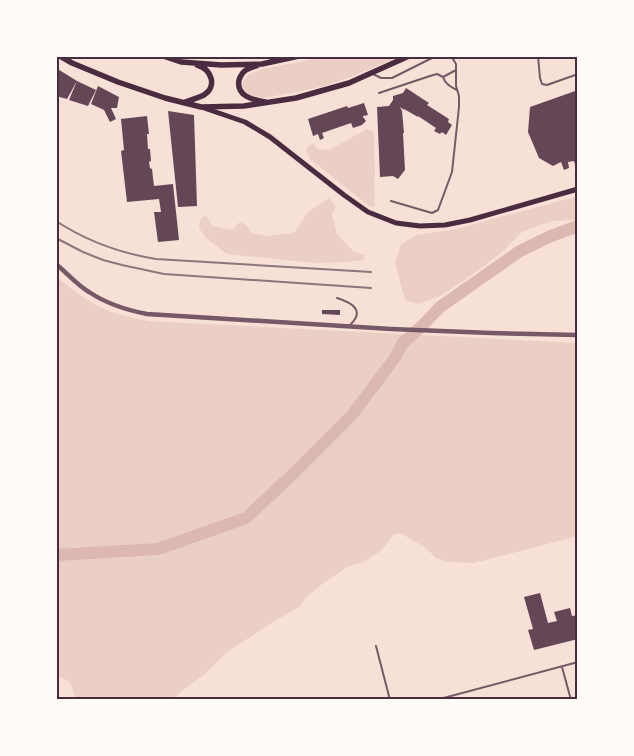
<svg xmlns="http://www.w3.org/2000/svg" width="634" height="756" font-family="'Crimson Pro',serif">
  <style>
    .green { fill: #ebcfc5 }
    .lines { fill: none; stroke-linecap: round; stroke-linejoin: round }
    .river { stroke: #dcb8b0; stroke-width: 12 }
    .building { fill: #644757 }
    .service { stroke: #755966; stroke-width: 2 }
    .tertiary { stroke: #755966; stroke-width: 4.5 }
    .primary { stroke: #4a2c40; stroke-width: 5 }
    .trunk { stroke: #4a2c40; stroke-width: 5.5 }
    .rail { stroke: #8f747c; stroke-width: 2 }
    .neatline { fill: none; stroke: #4a2c40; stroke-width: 2 }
  </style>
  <rect width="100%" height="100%" fill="#f7e1d7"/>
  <path class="green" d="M330 56H401L351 77 324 86 292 93 263 98 252 96 246 92 242 87 244 79 250 74 262 69Z
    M367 129 372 131 374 134V152L375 171 374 181 375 206 370 207 310 159 306 151 308 146 314 143 317 149 329 150Z
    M578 196V220L552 221 522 232 502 252 476 272 442 295 419 304 405 300 395 262 401 245 416 235 452 230Z
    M329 198 336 207 332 214 337 234 354 252 365 255 364 260 347 262 315 263 227 254 206 238 199 228 200 219 206 215 212 226 232 230 240 222 246 225 251 233 267 236 294 233 308 212Z
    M56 276C72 289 90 304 109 311 122 316 136 318 148 321L578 343V536L474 563 447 562 436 558 426 548 400 533 393 535 382 550 364 562 347 567 321 585 308 595 298 608 278 619 227 652 205 674 183 690 172 700H78L74 694 70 682 61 677 56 679Z"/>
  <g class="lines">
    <path class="river" d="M56 555 158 549 246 518 292 475 352 415 394 359 403 343 423 325 440 307 520 251 551 236 578 226"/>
  </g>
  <path class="building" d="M56 68 77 81 67 99 56 96Z
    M77 81 96 90 88 106 69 100Z
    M98 86 119 97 117 108H111L116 119 110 122 104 110 91 104Z
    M406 88 429 103 427 105 449 119 448 122 452 125 446 135 442 132 440 134 434 131 436 128 418 116V117L404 109V110L400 107 402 111 404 133H403L405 170 398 179 393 176 380 177 377 107 389 106 393 100V96L403 93Z
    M578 90V172H577L574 161 568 162 569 168 564 170 561 162 553 166 539 158 528 132 530 107Z
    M364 103 368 115 363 116V117L366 121 362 125 353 128 351 123 322 133 324 138 320 140 318 134 313 136 308 119 347 106 348 108Z
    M168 111 194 115 197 206 178 207Z
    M147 116 149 134H147L148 149H150L151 161 149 162 150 168 152 169 154 186 173 184 179 240 158 242 154 212H161L159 199 127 202 121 151 124 150 121 119Z
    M322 310H340V315L322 314Z
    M540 593 548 623 557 621 554 612 570 608 572 616 578 615V639L534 650 528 630 533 629 524 597Z"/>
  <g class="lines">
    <path class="service" d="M538 56 540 78 542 84 547 85 578 74
      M270 60 276 56
      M373 74 381 78H392L436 56
      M443 77C445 84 451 87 457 90
      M379 93 430 76 437 74 443 77 456 70
      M391 201 432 213 438 210 452 172 459 107V96L456 86V64L453 59 450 56
      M337 298C353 303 365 311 350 325
      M376 646 390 700
      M562 667 571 700
      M436 700 578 662"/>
    <path class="tertiary" d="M56 264C67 273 77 285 89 292 107 304 126 310 147 314L391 329 491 333 578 335"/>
    <path class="primary" d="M204 108 245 122 270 137 344 195 368 212 396 223 420 226 445 225 470 220 578 189"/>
    <path class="trunk" d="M60 56 72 63 118 82 165 98 201 107 244 106 296 98 349 83 409 56
      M163 56 181 62 221 65 262 64 299 56
      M258 65C254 67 249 68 246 70 243 72 240 77 239 80 236 96 253 100 265 102
      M185 102C191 100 198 98 204 95 218 86 211 69 197 65"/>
    <path class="rail" d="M56 221C88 242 119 253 156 259L371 272
      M56 238 83 252 103 260 122 265 164 274 371 288"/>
  </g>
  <rect width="634" height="756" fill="none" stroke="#fffaf5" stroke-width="115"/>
  <rect x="58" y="58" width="518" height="640" class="neatline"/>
</svg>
